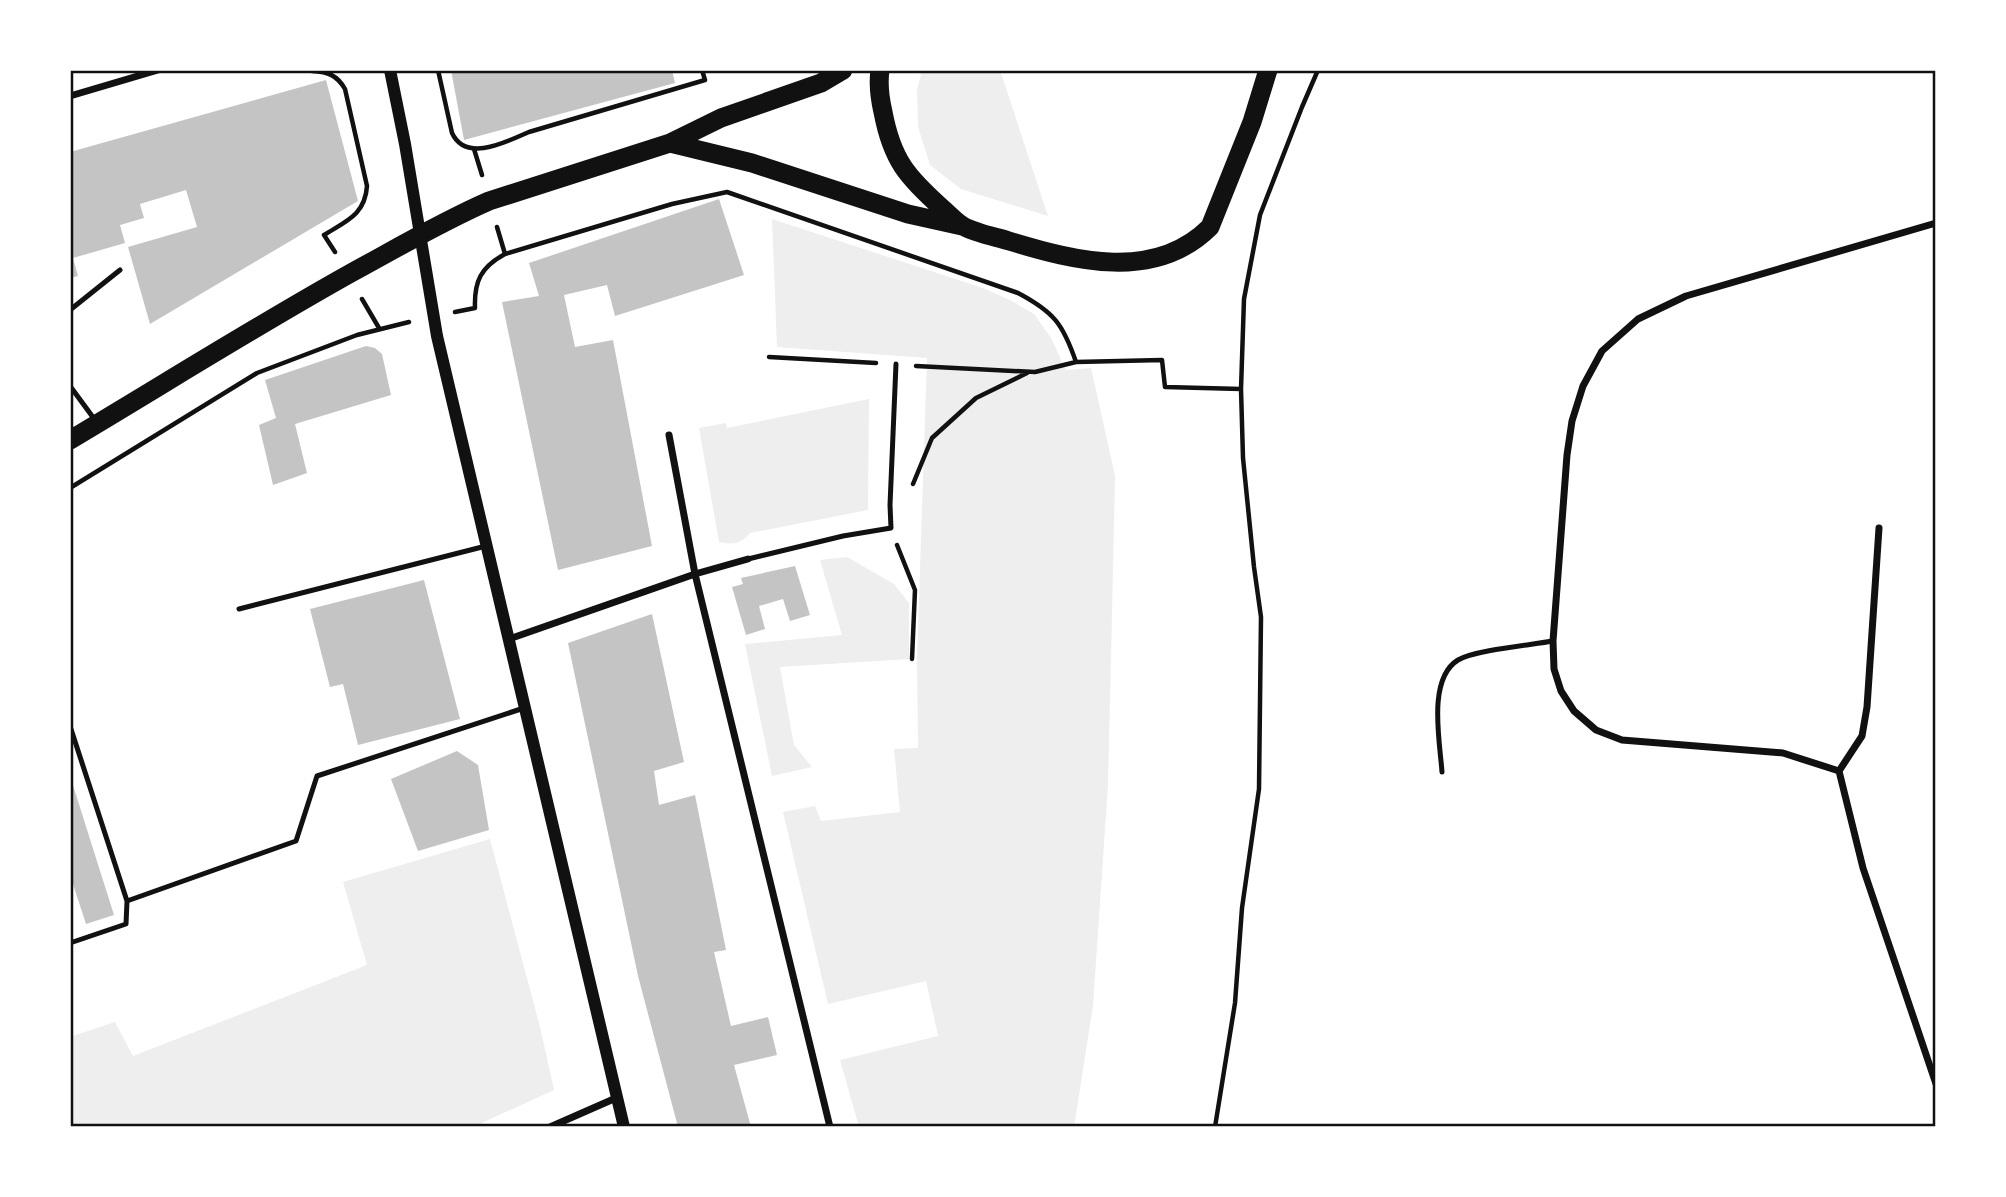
<svg xmlns="http://www.w3.org/2000/svg" width="2006" height="1197" font-family="'Golos Text',sans-serif">
  <style>
    .green { fill: #eee }
    .building { fill: #c4c4c4 }
    .lines { fill: none; stroke-linecap: round; stroke-linejoin: round }
    .path { stroke: #111; stroke-width: 4.5 }
    .service { stroke: #111; stroke-width: 5 }
    .minor { stroke: #111; stroke-width: 7 }
    .tertiary { stroke: #111; stroke-width: 12 }
    .trunk { stroke: #111; stroke-width: 19 }
    .neatline { fill: none; stroke: #111; stroke-width: 2.5 }
  </style>
  <rect width="100%" height="100%" fill="#fff"/>
  <path class="green" d="M922 70H1000L1048 216 961 189 930 165 918 127 917 90Z
    M772 219 983 288 1010 300 1034 314 1051 338 1066 370 1091 368 1115 476 1112 614 1108 785 1093 1006 1074 1127H859L840 1060 938 1036 926 981 828 1004 783 812 815 806 821 821 900 812 894 749 918 748 917 659 927 358 777 347Z
    M869 399 868 510 750 533C741 544 733 545 719 542L699 428 726 423 727 428Z
    M847 557 894 584 909 603V659L780 667 794 745 812 767 772 776 745 644 842 635 820 560Z
    M490 839 541 1031 554 1090 473 1127H70V1037L115 1022 133 1056 367 965 343 882Z"/>
  <path class="building" d="M451 70H672L675 83 464 140Z
    M326 80 358 201 150 324 128 247 197 227 186 190 140 204 144 218 120 225 125 243 73 258 78 276 70 278V152Z
    M719 199 744 275 615 316 607 285 564 295 575 347 613 340 652 546 558 570 502 302 539 296 529 263Z
    M366 346 375 348 382 354 391 395 295 424 307 473 273 485 259 425 276 418 265 380Z
    M795 566 810 615 790 621 783 599 759 606 765 629 746 635 732 587 743 584 741 578Z
    M424 580 460 719 358 745 343 684 330 687 310 609Z
    M652 614 684 762 654 771 659 805 695 795 726 950 714 952 731 1026 768 1017 777 1055 734 1065 751 1127H678L638 976 568 643Z
    M457 751 478 765 489 830 418 851 391 779Z
    M71 779 114 915 86 924 70 875Z"/>
  <g class="lines">
    <path class="path" d="M438 70 452 133C466 163 506 142 529 132L705 80 702 70
      M312 71C328 72 337 75 345 89L367 186C365 215 346 221 324 235L335 252
      M474 149 482 175
      M497 227 505 254
      M362 299 379 328
      M455 312 475 308C474 281 481 267 505 254L672 204 727 192 1018 293C1054 312 1063 324 1076 362
      M769 357 876 363
      M916 366 1035 372 1076 362 1162 360 1165 387 1241 389
      M913 484 932 438 976 398 1027 373
      M70 488 257 373 357 335 409 322
      M897 545 915 590 912 659
      M1215 1127 1235 1003 1242 908 1259 789 1261 617 1254 567 1243 458 1241 389 1244 299 1260 215 1302 107 1318 70"/>
    <path class="service" d="M70 310 120 270
      M70 386 95 420
      M748 559 843 536 891 528 890 505 896 364
      M239 609 486 546
      M70 726 127 901 296 841 317 776 524 708
      M1442 772C1440 742 1427 679 1458 660 1475 650 1531 645 1553 641
      M70 943 126 924 127 901"/>
    <path class="minor" d="M70 96 158 70
      M1936 223 1686 296 1638 319 1602 351 1583 386 1572 421 1567 455 1553 641 1554 669 1561 691 1574 711 1596 730 1622 740 1783 753 1839 771 1863 868 1936 1084
      M669 435 695 574 830 1127
      M509 639 695 574 748 559
      M1839 771 1862 736 1867 707 1879 528
      M550 1127 616 1098"/>
    <path class="tertiary" d="M390 70 405 144 437 336 624 1127"/>
    <path class="trunk" d="M880 70C878 84 880 99 883 112 892 160 907 177 943 209 949 214 956 222 963 226 975 233 996 237 1009 241 1075 261 1155 282 1210 227L1252 122 1268 70
      M670 143 752 163 908 214 962 226
      M70 440C164 384 256 326 351 273 397 248 441 222 489 201L670 143 721 118 821 83 843 70"/>
  </g>
  <rect width="2006" height="1197" fill="none" stroke="#ffffff" stroke-width="144"/>
  <rect x="72" y="72" width="1862" height="1053" class="neatline"/>
</svg>
